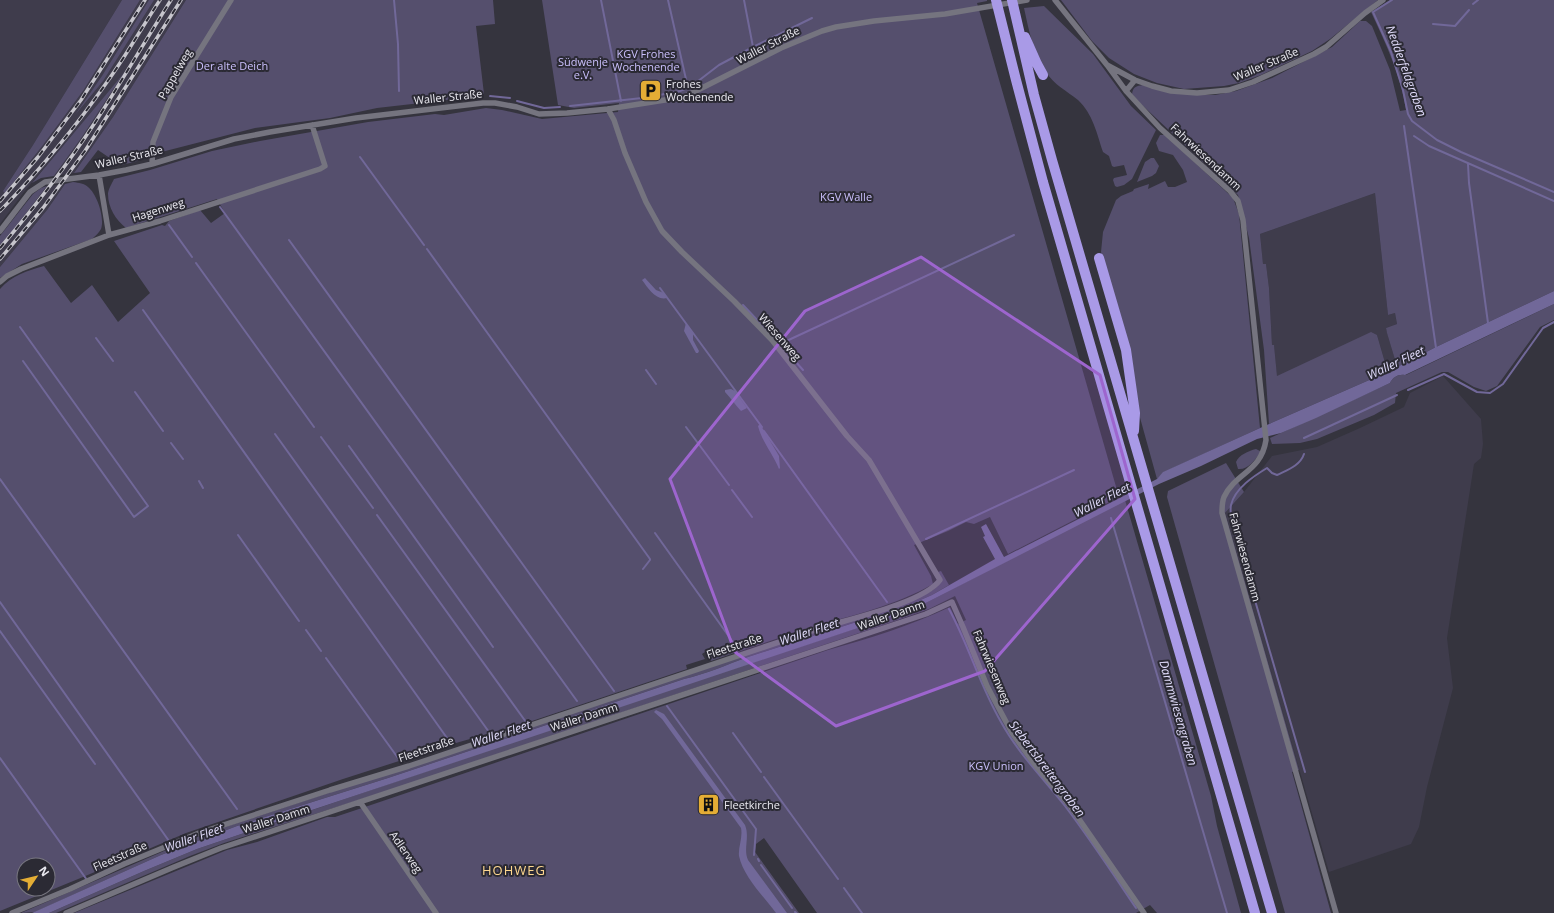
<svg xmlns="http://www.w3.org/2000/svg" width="1554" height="913" font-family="'Open Sans',sans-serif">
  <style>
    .built { fill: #3f3c4c }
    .green { fill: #554f6d; fill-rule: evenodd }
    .water { fill: #716899 }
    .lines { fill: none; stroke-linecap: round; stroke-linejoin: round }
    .stream { stroke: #716899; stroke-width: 2 }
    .street { stroke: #75747f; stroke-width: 5.5 }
    .highway { stroke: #a99ae7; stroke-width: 10 }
    .rail-casing { stroke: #c6c5cc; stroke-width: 3.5 }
    .rail { stroke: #2b2a34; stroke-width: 2; stroke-dasharray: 6; stroke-linecap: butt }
    .marked { fill: #9d65ce; fill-opacity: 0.2; stroke: #9d65ce; stroke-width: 3; stroke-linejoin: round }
    .labels { text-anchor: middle; stroke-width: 4; stroke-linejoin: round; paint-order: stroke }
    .street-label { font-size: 11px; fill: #ebeaf1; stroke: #2b2a34 }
    .park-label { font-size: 11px; fill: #cbc0fd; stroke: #2b2a34 }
    .poi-label { font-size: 11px; fill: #ebeaf1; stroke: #2b2a34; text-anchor: start }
    .water-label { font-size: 12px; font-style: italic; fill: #e1dcfb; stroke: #2b2a34 }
    .quarter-label { font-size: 13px; letter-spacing: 1px; fill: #ffd890; stroke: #2b2a34 }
  </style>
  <rect width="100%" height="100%" fill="#35343e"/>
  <path class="built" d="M0 0H122L33 145 3 191 19 176 83 91 140 0H186L113 117 74 173 54 176 82 137 121 77 24 192 0 224Z
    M65 184 47 210 0 267V245L14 229 47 186Z
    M1375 193 1388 315 1395 313 1397 324 1386 328 1387 332 1396 363 1399 368 1390 373 1386 366 1377 335 1313 361 1277 377 1274 346 1272 345 1269 288 1266 264 1263 265 1260 234Z
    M1443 376 1481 419 1483 444 1481 458 1474 464 1447 638 1453 688 1427 787 1419 827 1411 844 1329 872 1225 513 1244 492 1272 456 1317 447 1360 428 1404 407 1410 393Z"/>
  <path class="green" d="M122 0H140L83 91 43 145 5 193 3 191 33 145Z
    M149 0H154L103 81 75 115 102 76Z
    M186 0H493L495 24 476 26 484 94 456 99 377 108 330 118 255 128 146 156 135 162 120 165 98 150 81 172 74 173 113 117Z
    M542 0H987V1L977 3 1119 497 1008 554 990 517 974 524 966 522 948 531 914 545 931 576 933 584C895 606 853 615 812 627 778 638 744 650 711 661L705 652 702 654 705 659 686 665 687 669 529 722 449 745 343 779 186 833 83 877 0 911V289C12 275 27 271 44 266L71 303 92 285 118 322 150 293 114 241 162 225 165 226 169 221 200 210 211 223 225 213 217 199 126 228C116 220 108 208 108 194 108 190 112 183 114 179L150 170 212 151 260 141 368 122 435 114 444 115 486 108 502 110 542 119 618 112 619 103 574 108 558 105ZM24 865H48V889H24Z
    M1061 0H1378L1330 39 1312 51 1261 75 1239 83 1224 86 1184 89 1157 83 1134 74 1109 58 1092 41Z
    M1390 0H1554V291L1436 347 1401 365 1399 368 1396 363 1387 333 1386 328 1397 324 1395 313 1388 315 1375 193 1260 234 1263 264H1266L1269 288 1272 345H1274L1277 376 1371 332 1377 335 1386 366 1390 373 1383 374 1269 424 1264 350 1249 238 1238 195 1140 103 1132 94C1133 87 1136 86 1143 85L1197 95H1215L1236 91 1272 78 1332 47 1360 21H1366L1372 26 1390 70 1400 111 1406 110C1401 76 1386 44 1371 12Z
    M1044 6 1093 54 1131 106 1156 130 1132 179 1124 185 1117 187 1115 186 1113 180 1114 178 1127 175 1124 165 1114 167 1112 166 1109 156 1103 152C1097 134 1093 114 1078 100 1067 91 1054 85 1046 72 1033 52 1029 31 1024 8Z
    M124 73 82 137 54 176 41 178 32 183Z
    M1160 135H1165L1233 198 1239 214 1260 428 1164 472 1157 479 1139 414 1124 328 1101 252 1103 232 1116 200 1121 196 1133 191 1134 189 1149 184 1148 189 1165 181 1168 187H1175L1187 182 1183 170 1173 155 1159 151 1156 143Z
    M1151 158H1154L1159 166 1156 173 1152 176 1137 182 1145 162Z
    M73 182C79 183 84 183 88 187 97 194 105 218 101 229 99 233 95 236 92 239L22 264 0 278V267L47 210 65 184Z
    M47 186 14 229 0 245V236L33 194 41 188Z
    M1554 304V320L1540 327 1497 386 1486 391 1474 387 1448 372H1442L1396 393 1395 403 1374 415 1317 439 1300 443 1272 444 1270 438 1390 383C1393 377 1398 374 1406 375Z
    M1256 449 1260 451V453C1255 460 1248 470 1238 469L1236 462C1239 455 1248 451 1256 449Z
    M1226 463 1244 492 1225 513 1299 770 1292 772 1331 913H1285L1167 497 1168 491Z
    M1125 500 1211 796 1217 826 1241 913H1157L1150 905 1136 913H817L764 838 756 844 755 852 799 913H74L227 850 257 842 327 817H335L368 806 828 650C870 638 910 626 950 607L958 624 966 620 955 596 929 609 883 625 393 789 224 843 190 856 56 913H49L144 871 197 849 593 715 912 610Z
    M941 571 949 585 932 595 909 605 748 657C726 665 706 674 684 679L388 778 237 826 161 855 35 912 21 913 201 835 922 596C930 592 937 589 942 580L938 572Z"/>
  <path class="water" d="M645 278 656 290 664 293 667 298C656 301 648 288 642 280Z
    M1554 291V304L1405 375C1398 374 1393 377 1390 383L1316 418 1281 433 1257 439 1201 466 1159 484 912 610 294 816 197 849 144 871 49 913H32L161 855 237 826 388 778 684 679C706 674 726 665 748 657L909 605 932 595 995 559 983 537 985 536 981 527 986 524 1004 557 1157 479 1163 472 1260 428 1383 374 1390 373 1401 365 1436 347Z
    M686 323 693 333V340L699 351 698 353H696L684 331Z
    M731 389 735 391 747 408 741 411C735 405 731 398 725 392V390Z
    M760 424 779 456 780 468 779 469C773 454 762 442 758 426Z
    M656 710 664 714 745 825C750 837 743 849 748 860L787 913H776C764 897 743 876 739 856 738 847 743 838 741 828L662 719 654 712Z"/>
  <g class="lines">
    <path class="stream" d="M394 0 398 44 399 91
      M601 0 621 101
      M668 0 688 88
      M744 0 753 47
      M1392 0 1373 12 1391 52 1403 90 1408 114 1412 121 1437 140 1461 152 1554 192
      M1473 4 1478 0
      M1433 24 1455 26 1469 10
      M693 85 719 65 753 47 812 18
      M490 96 510 98
      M654 96 680 91 690 87
      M517 101 544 108 560 107
      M570 106 642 98
      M1404 126 1436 348
      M1414 136 1429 146 1554 201
      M360 157 424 245
      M1468 164 1469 183 1488 323
      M220 207 577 701
      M169 225 192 257
      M289 240 614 691
      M427 249 650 559V560L643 569
      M196 263 314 427
      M660 288 762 427
      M743 305 780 344 803 370
      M143 310 452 745
      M20 327 148 506 134 517 23 361
      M96 338 113 361
      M780 344 1014 235
      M646 370 656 384
      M1408 390 1444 374 1477 392 1490 393 1503 384 1543 328 1554 322
      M135 392 163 431
      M686 427 729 485
      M764 431 887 602
      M275 434 489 732
      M321 437 373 508
      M1304 438 1397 395
      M171 443 183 459
      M349 446 493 647
      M1304 454C1300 466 1287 470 1277 475L1272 473 1267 468C1254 476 1235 488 1231 505 1230 509 1231 514 1231 518L1305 772
      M0 479 237 809
      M199 481 203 488
      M732 490 752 517
      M377 515 526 722
      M1111 518 1227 913
      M655 533 735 645
      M238 535 299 621
      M926 539 1074 470
      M0 602 169 841
      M949 609C969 646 980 686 1001 722 1018 753 1043 778 1065 806 1090 839 1113 874 1136 908
      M306 630 321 651
      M0 631 95 764
      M326 658 398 758
      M667 706 756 829 754 855
      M733 733 761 772
      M0 758 87 880
      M764 777 838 879
      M758 859 759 861
      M761 865 792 908
      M844 888 862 913
      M795 912 796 913"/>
    <path class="street" d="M1055 0 1107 65 1135 80 1152 86 1171 91 1197 93 1229 90 1253 82 1314 54 1326 47 1365 13 1383 0
      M1107 65 1126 91 1160 128 1230 191 1238 201 1243 220 1266 440C1261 472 1236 472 1224 497 1222 502 1222 508 1222 513L1336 913
      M1126 91 1135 80
      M152 164 153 142 171 97 231 0
      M99 175 109 235
      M0 231 30 192 45 182 99 175 126 170 152 164 234 139 270 132 356 118 483 103H495L517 107 539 114 567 113 608 109 684 97 781 48 822 31 836 27 874 21 945 14 1027 0
      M0 282 7 276 21 269 109 235 160 221 320 169 325 166 312 125
      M360 802 436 913
      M12 913 70 889 124 864 199 833 330 790 409 766 827 626C854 618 924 602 940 580L869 460 847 436 772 340 734 301 682 252 662 231 646 202 625 153 614 120 608 109
      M66 913 174 867 221 848 926 614 952 602 963 627 987 686 1012 733 1035 765 1070 806 1144 913"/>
    <path class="highway" d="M996 0 1016 80 1043 182 1255 913
      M1012 0 1034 95 1052 160 1272 913
      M1025 37 1037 64 1043 75
      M1099 258 1126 350 1135 413 1134 431"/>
    <defs>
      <path id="rail" d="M0 201 38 157 81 100 145 0
        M0 211C39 171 75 128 107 82 126 56 142 27 160 0
        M0 248C33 209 65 168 94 124 120 84 145 41 171 0
        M0 259 43 208 85 151 181 0"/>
    </defs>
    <use href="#rail" class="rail-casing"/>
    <use href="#rail" class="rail"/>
  </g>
  <path class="marked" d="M921 257 1100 375 1135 499 985 671 836 726 735 652 670 479 805 311Z"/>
  <defs>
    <symbol id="parking-square" viewBox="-11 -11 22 22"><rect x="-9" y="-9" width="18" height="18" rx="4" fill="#e4ad35" stroke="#2b2a34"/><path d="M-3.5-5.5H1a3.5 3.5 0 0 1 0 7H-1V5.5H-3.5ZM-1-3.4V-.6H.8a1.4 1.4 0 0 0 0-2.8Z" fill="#111"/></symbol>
    <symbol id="building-square" viewBox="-11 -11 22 22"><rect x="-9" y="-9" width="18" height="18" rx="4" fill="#e4ad35" stroke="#2b2a34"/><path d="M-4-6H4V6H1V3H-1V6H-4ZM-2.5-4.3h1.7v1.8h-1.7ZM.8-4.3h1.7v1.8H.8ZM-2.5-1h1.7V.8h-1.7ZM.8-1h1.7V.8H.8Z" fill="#111"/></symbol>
  </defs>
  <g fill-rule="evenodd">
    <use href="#parking-square" x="638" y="78" width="25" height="25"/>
    <use href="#building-square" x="696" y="792" width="25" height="25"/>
  </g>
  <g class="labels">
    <g class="street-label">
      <text transform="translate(768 45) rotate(-27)" y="4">Waller Straße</text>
      <text transform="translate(1266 64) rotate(-23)" y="4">Waller Straße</text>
      <text transform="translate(175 74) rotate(-60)" y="4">Pappelweg</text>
      <text transform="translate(448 97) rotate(-6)" y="4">Waller Straße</text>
      <text transform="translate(129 157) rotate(-13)" y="4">Waller Straße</text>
      <text transform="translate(1206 157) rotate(43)" y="4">Fahrwiesendamm</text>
      <text transform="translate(158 210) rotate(-18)" y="4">Hagenweg</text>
      <text transform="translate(780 337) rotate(49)" y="4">Wiesenweg</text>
      <text transform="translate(1245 557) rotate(75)" y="4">Fahrwiesendamm</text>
      <text transform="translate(891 615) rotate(-19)" y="4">Waller Damm</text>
      <text transform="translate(734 646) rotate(-18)" y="4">Fleetstraße</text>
      <text transform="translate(992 667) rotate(67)" y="4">Fahrwiesenweg</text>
      <text transform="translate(584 717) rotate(-18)" y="4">Waller Damm</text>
      <text transform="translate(426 749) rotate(-19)" y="4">Fleetstraße</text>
      <text transform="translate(276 819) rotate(-18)" y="4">Waller Damm</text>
      <text transform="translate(406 852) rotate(55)" y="4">Adlerweg</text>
      <text transform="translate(120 856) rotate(-24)" y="4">Fleetstraße</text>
    </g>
    <g class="park-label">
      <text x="646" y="58">KGV Frohes<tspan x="646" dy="13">Wochenende</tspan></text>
      <text x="583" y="66">Südwenje<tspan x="583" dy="13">e.V.</tspan></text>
      <text x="232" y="70">Der alte Deich</text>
      <text x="846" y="201">KGV Walle</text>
      <text x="996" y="770">KGV Union</text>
    </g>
    <g class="poi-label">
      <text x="666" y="88">Frohes<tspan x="666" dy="13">Wochenende</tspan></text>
      <text x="724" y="809">Fleetkirche</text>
    </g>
    <g class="water-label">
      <text transform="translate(1406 71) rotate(70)" y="4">Nedderfeldgraben</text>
      <text transform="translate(1396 363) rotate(-25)" y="4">Waller Fleet</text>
      <text transform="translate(1102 500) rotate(-27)" y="4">Waller Fleet</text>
      <text transform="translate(809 632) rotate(-18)" y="4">Waller Fleet</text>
      <text transform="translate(1178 713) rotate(74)" y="4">Dammwiesengraben</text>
      <text transform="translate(501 734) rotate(-18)" y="4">Waller Fleet</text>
      <text transform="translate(1047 769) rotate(53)" y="4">Siebertsbreitengraben</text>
      <text transform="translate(194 838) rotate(-20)" y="4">Waller Fleet</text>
    </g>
    <g class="quarter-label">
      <text x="514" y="875">HOHWEG</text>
    </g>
  </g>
  <g transform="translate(36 877) rotate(55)"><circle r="19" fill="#2b2a34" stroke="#787780"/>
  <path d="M0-3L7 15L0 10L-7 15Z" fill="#e4ad35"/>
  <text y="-6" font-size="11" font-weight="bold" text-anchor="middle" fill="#ebeaf1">N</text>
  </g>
</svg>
